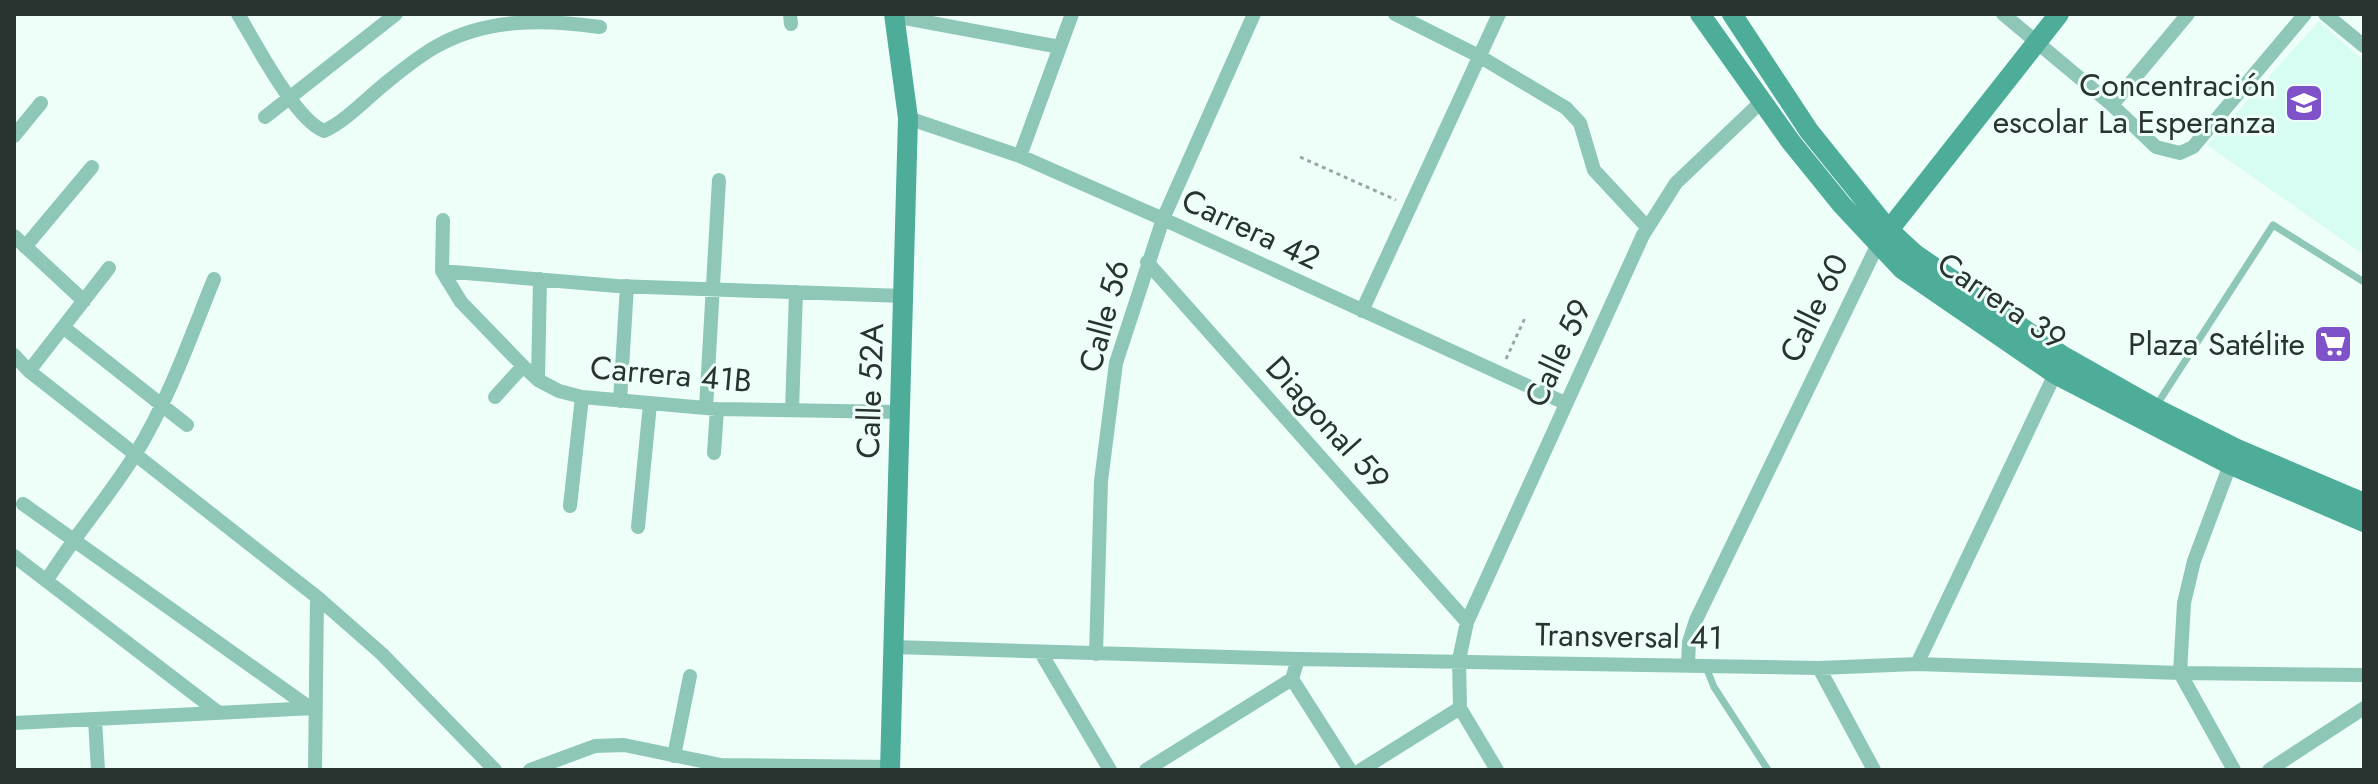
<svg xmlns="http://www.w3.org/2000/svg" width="2378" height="784" font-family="Jost,sans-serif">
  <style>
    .built { fill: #d7fcf2 }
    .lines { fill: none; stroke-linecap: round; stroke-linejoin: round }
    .path { stroke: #99a8a3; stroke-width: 3; stroke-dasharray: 4 4; stroke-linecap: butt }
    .lane { stroke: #8ec7b8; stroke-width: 7 }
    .street { stroke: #8ec7b8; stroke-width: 14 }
    .secondary { stroke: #4ead98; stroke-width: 20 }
    .labels { text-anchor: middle; stroke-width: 6; stroke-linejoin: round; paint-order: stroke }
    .poi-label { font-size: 32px; fill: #293431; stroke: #eefffa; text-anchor: end }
    .street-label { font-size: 32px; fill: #293431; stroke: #eefffa }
  </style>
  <rect width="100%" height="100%" fill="#eefffa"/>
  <path class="built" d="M2319 21 2364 61V255L2207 145Z"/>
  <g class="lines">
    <path class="path" d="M1300 157 1396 200
      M1506 359 1525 318"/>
    <path class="lane" d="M2156 406 2273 225 2364 282
      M1706 667 1714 687 1768 770"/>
    <path class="street" d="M238 14C255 42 295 120 324 131 346 121 367 98 387 82 403 69 419 56 437 46 487 18 545 19 600 27
      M790 14 791 24
      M1395 14 1479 56 1566 108 1580 123 1594 170 1647 227
      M2003 14 2112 105 2156 147 2180 153 2193 147 2305 14
      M2325 14 2364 46
      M894 16 1060 47
      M2112 105 2188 14
      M265 117 396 14
      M908 118 1020 156 1163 219 1565 403
      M14 136 41 103
      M1020 156 1072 14
      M14 236 84 301
      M25 247 92 167
      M1147 262 1467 622
      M442 271 461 302 523 366 538 380 559 391 582 397 717 409 899 412
      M442 271 617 286 903 296
      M442 271 443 220
      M1362 311 1499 14
      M63 327 187 425
      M14 355 29 371 317 597 382 654 495 770
      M29 371 109 268
      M538 380 540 279
      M495 397 523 366
      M620 401 627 286
      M706 408 719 180
      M792 410 796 292
      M714 453 717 409
      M2233 457 2194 561 2184 603 2180 673 2234 770
      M23 504 310 708
      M570 506 582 397
      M638 527 650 404
      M14 556 219 713
      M47 580C74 536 109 497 136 453 169 399 190 338 214 279
      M893 647 1298 659 1819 668 1917 664 2180 673 2364 675
      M1041 653 1110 770
      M1096 654 1101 481 1116 363 1163 219 1254 14
      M1917 664 2055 374
      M1688 665 1689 642 1696 620 1877 246
      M1819 668 1874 770
      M1292 679 1350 770
      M95 720 98 770
      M14 723 314 708
      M674 756 690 676
      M315 770 317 597
      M530 770 595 746 624 745 721 765 890 767
      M1146 770 1292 679 1298 659
      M1361 770 1460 708
      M1497 770 1460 708 1459 660 1467 622 1643 235 1676 183 1761 102
      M2269 770 2364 708"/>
    <path class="secondary" d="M1700 14 1791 142 1842 205 1902 269 2055 374 2229 464 2364 522
      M1732 14 1809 131 1888 229 1915 254 2063 356 2155 408 2237 449 2364 503
      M1881 240 2059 14
      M890 770 908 118 894 14"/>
  </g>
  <defs>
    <symbol id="school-square" viewBox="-11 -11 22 22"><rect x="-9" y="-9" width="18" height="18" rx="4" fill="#8052ca" stroke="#eefffa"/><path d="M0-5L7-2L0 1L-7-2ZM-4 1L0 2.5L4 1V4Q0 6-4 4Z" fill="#fff"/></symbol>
    <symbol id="supermarket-square" viewBox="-11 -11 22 22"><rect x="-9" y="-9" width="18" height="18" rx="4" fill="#8052ca" stroke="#eefffa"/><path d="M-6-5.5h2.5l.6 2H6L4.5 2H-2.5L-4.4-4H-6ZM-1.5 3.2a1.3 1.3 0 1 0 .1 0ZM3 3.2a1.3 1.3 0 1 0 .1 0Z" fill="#fff"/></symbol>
  </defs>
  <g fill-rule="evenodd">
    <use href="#school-square" x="2282" y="81" width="44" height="44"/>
    <use href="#supermarket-square" x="2311" y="322" width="44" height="44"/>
  </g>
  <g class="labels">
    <g class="poi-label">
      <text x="2276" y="96">Concentración<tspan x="2276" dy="37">escolar La Esperanza</tspan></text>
      <text x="2305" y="355">Plaza Satélite</text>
    </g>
    <g class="street-label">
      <text transform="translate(1251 229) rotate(25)" y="11">Carrera 42</text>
      <text transform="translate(2002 301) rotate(34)" y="11">Carrera 39</text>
      <text transform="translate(1814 308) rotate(-64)" y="11">Calle 60</text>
      <text transform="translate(1104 316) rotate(-75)" y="11">Calle 56</text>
      <text transform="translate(1558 353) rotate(-65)" y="11">Calle 59</text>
      <text transform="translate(671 374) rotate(5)" y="11">Carrera 41B</text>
      <text transform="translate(870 391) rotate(-88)" y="11">Calle 52A</text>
      <text transform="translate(1328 423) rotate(48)" y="11">Diagonal 59</text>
      <text transform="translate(1629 636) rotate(1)" y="11">Transversal 41</text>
    </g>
  </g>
  <rect width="2378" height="784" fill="none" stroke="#293431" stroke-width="32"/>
</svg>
